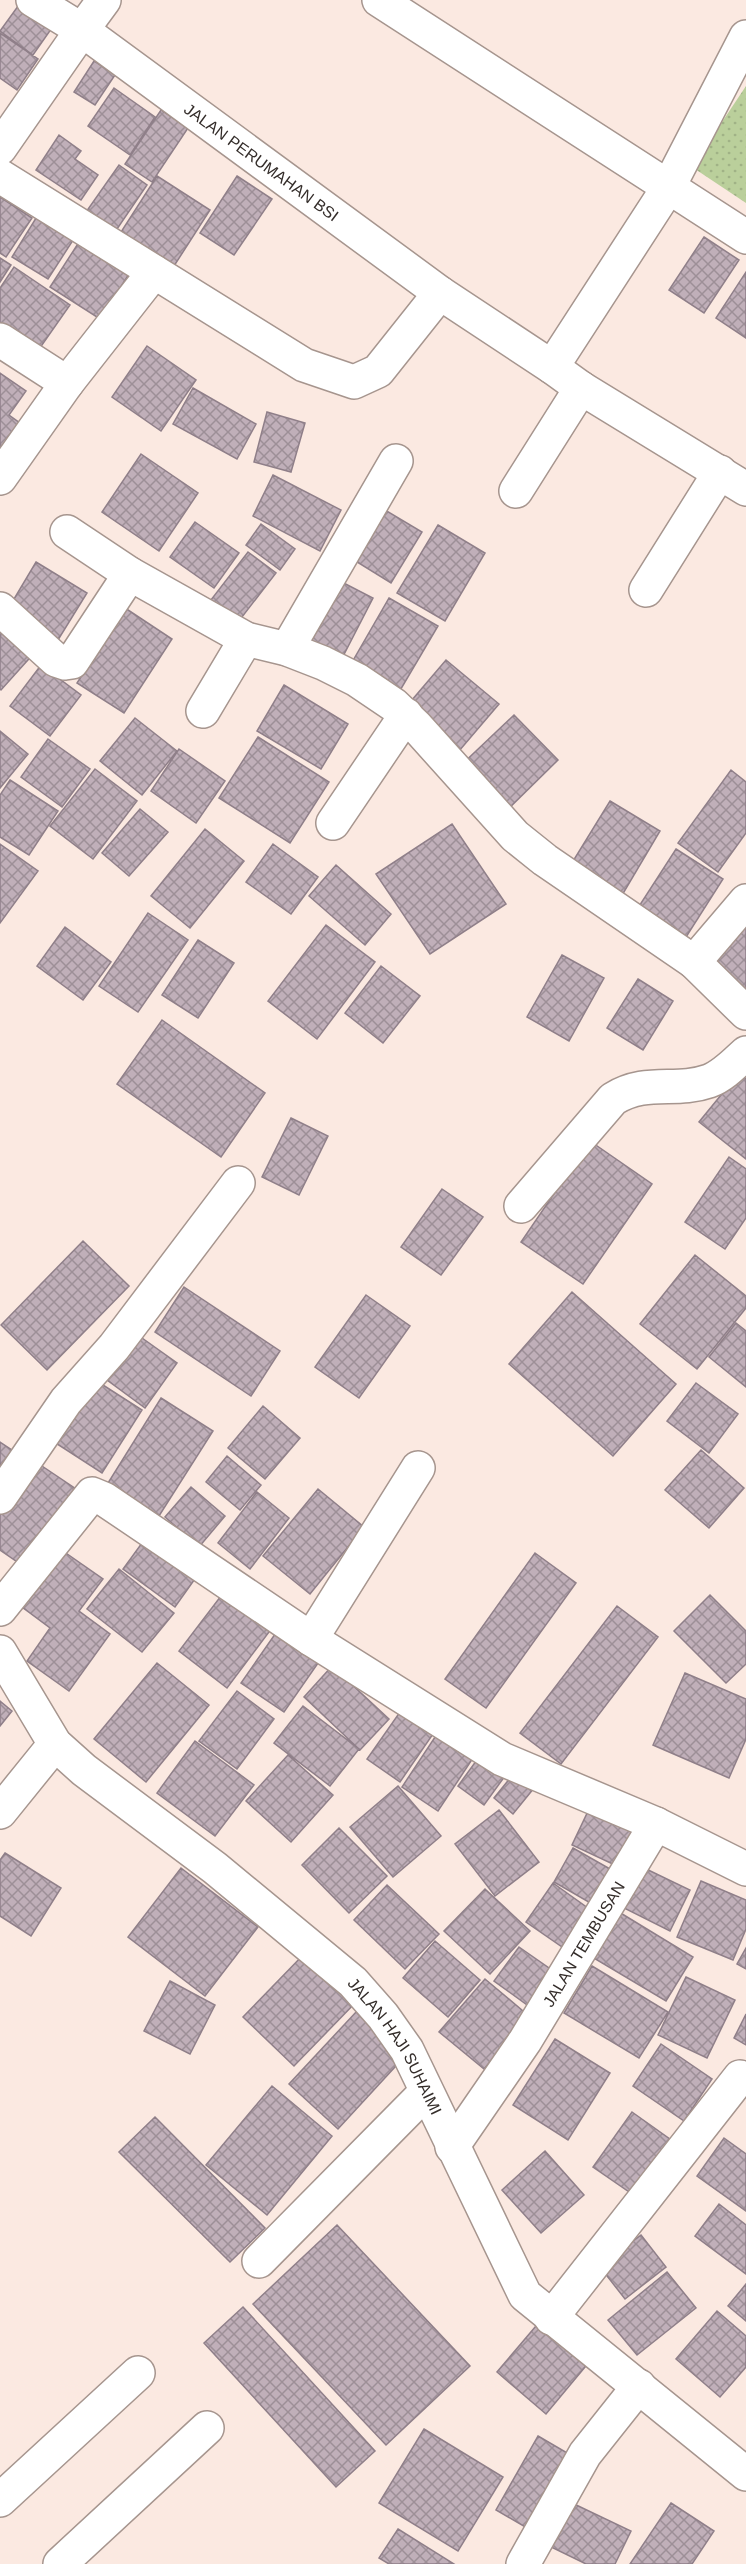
<svg xmlns="http://www.w3.org/2000/svg" width="746" height="2564" font-family="Helvetica,sans-serif">
  <style>
    .green { fill: url(#green-dots) }
    .building { fill: url(#building-cross-hatch); stroke: #8f7f89; stroke-width: 1.5 }
    .lines { fill: none; stroke-linecap: round; stroke-linejoin: round }
    .street-casing { stroke: #a6958e; stroke-width: 36 }
    .street { stroke: #fff; stroke-width: 33 }
    .labels { text-anchor: middle; stroke-width: 5; stroke-linejoin: round; paint-order: stroke }
    .street-label { font-size: 16px; fill: #342d2a; stroke: #fbe9e1 }
  </style>
  <defs>
    <pattern id="green-dots" width="8" height="8" patternUnits="userSpaceOnUse" patternTransform="scale(1.5)"><rect width="8" height="8" fill="#bacf9b"/><path d="M2 2h.1M6 6h.1" fill="none" stroke="#a0b286" stroke-width="1.8" stroke-linecap="round"/></pattern>
    <pattern id="building-cross-hatch" width="8" height="8" patternUnits="userSpaceOnUse" patternTransform="scale(1.5)"><rect width="8" height="8" fill="#c0afb9"/><path d="M0 0l8 8M0 8l8-8" fill="none" stroke="#9d8f97"/></pattern>
  </defs>
  <rect width="100%" height="100%" fill="#fbe9e1"/>
  <path class="green" d="M746 86V203L692 167Z"/>
  <path class="building" d="M21 2 54 25 33 55 0 31Z
    M0 33 38 59 17 90 0 78Z
    M94 61 115 75 95 105 74 92Z
    M114 88 155 117 130 155 88 126Z
    M161 110 188 128 152 182 125 164Z
    M59 135 81 151 75 159 98 175 81 200 36 170Z
    M119 165 147 185 115 232 86 212Z
    M157 176 210 210 174 266 121 232Z
    M237 176 272 199 234 255 200 233Z
    M0 197 32 218 6 257 0 253Z
    M41 210 77 234 48 279 12 257Z
    M704 237 739 260 704 313 669 290Z
    M81 239 131 271 100 319 50 287Z
    M0 258 11 265 0 282Z
    M14 267 70 305 35 355 0 331V288Z
    M746 272V338L716 318Z
    M147 346 196 380 161 431 112 397Z
    M0 373 26 391 9 415 31 431 14 455 0 446Z
    M193 388 256 424 237 459 173 424Z
    M267 412 305 423 291 472 254 462Z
    M141 454 198 493 159 551 102 512Z
    M273 475 341 510 320 551 253 516Z
    M380 507 422 532 391 583 349 557Z
    M195 522 239 553 214 588 170 557Z
    M261 524 295 549 280 570 246 545Z
    M438 525 485 553 445 621 397 593Z
    M248 552 276 573 235 626 207 605Z
    M36 562 87 593 58 640 8 609Z
    M332 577 373 598 337 668 296 646Z
    M389 598 438 626 395 699 347 671Z
    M125 608 172 639 124 713 77 683Z
    M0 618 36 651 1 690 0 689Z
    M446 660 499 704 459 751 406 707Z
    M41 665 81 695 50 736 10 706Z
    M284 685 348 724 321 769 257 731Z
    M514 715 558 760 501 816 456 770Z
    M135 718 177 751 142 795 100 761Z
    M0 731 28 754 0 788Z
    M258 737 329 782 290 843 219 798Z
    M48 739 90 769 62 807 21 777Z
    M179 749 225 781 196 823 151 791Z
    M95 769 137 801 93 859 50 826Z
    M731 770 746 782V833L718 872 678 843Z
    M10 780 58 811 29 855 0 837V795Z
    M610 801 660 831 621 897 570 866Z
    M140 809 168 832 129 876 102 853Z
    M452 824 506 904 430 954 376 874Z
    M205 829 244 861 190 928 151 896Z
    M0 844 38 871 0 923Z
    M273 844 318 877 291 914 246 882Z
    M676 849 723 879 681 945 634 914Z
    M336 865 391 914 365 945 309 896Z
    M148 913 188 940 138 1012 99 986Z
    M326 925 375 962 317 1039 268 1001Z
    M746 926V992L713 964Z
    M65 927 111 962 83 1000 37 966Z
    M198 940 234 963 198 1018 162 995Z
    M562 955 604 978 569 1041 527 1017Z
    M381 966 420 996 383 1043 345 1013Z
    M638 979 673 1001 643 1050 607 1028Z
    M162 1020 265 1093 221 1157 117 1084Z
    M739 1073 746 1079V1159L699 1122Z
    M291 1118 328 1136 299 1195 262 1177Z
    M590 1141 652 1184 583 1284 521 1242Z
    M729 1157 746 1169V1218L725 1249 685 1222Z
    M442 1189 483 1217 441 1275 401 1247Z
    M83 1241 129 1286 47 1370 1 1325Z
    M695 1255 746 1296V1308L697 1369 640 1324Z
    M184 1287 280 1351 251 1396 155 1332Z
    M572 1292 676 1384 613 1456 509 1364Z
    M366 1295 410 1326 359 1398 315 1367Z
    M736 1323 746 1331V1387L709 1357Z
    M135 1333 177 1363 145 1408 103 1377Z
    M92 1378 142 1410 102 1473 51 1440Z
    M696 1383 738 1414 709 1453 667 1421Z
    M161 1398 213 1431 159 1516 108 1483Z
    M263 1406 300 1438 265 1479 228 1448Z
    M0 1442 21 1456 0 1489Z
    M701 1450 744 1488 709 1528 665 1490Z
    M227 1456 261 1485 240 1510 206 1482Z
    M33 1460 82 1493 29 1570 0 1550V1509Z
    M191 1487 225 1516 199 1547 165 1517Z
    M318 1489 364 1527 310 1594 263 1556Z
    M257 1492 289 1518 250 1569 218 1543Z
    M150 1532 202 1569 175 1607 123 1569Z
    M63 1551 103 1579 79 1611 110 1634 69 1691 27 1661 50 1628 22 1607Z
    M535 1553 576 1583 486 1708 445 1679Z
    M119 1569 174 1613 142 1652 87 1609Z
    M224 1592 272 1628 227 1688 179 1651Z
    M710 1595 746 1631V1664L726 1683 674 1631Z
    M617 1606 658 1637 561 1764 520 1733Z
    M280 1627 323 1656 284 1712 241 1683Z
    M157 1663 209 1705 146 1782 94 1739Z
    M332 1666 389 1719 360 1750 304 1697Z
    M685 1673 746 1699V1739L729 1778 653 1745Z
    M237 1691 274 1719 237 1769 199 1741Z
    M0 1701 12 1711 0 1726Z
    M303 1706 359 1749 330 1786 274 1743Z
    M400 1712 433 1734 400 1782 367 1759Z
    M439 1731 475 1755 438 1811 402 1787Z
    M195 1741 254 1785 215 1836 157 1793Z
    M288 1755 333 1795 291 1842 246 1801Z
    M479 1757 505 1776 484 1805 458 1786Z
    M515 1772 534 1788 513 1814 494 1798Z
    M398 1786 441 1836 393 1877 350 1827Z
    M590 1807 636 1829 617 1866 572 1845Z
    M499 1810 539 1862 495 1896 455 1844Z
    M339 1828 387 1876 349 1913 302 1865Z
    M573 1848 619 1874 599 1908 554 1882Z
    M5 1853 61 1888 31 1936 0 1916V1860Z
    M642 1867 690 1890 670 1931 622 1907Z
    M181 1868 258 1927 205 1996 128 1937Z
    M701 1881 746 1900V1929L733 1960 677 1937Z
    M553 1883 592 1911 565 1949 526 1922Z
    M387 1885 439 1934 405 1969 354 1920Z
    M485 1889 530 1931 490 1974 444 1931Z
    M614 1909 693 1957 666 2001 587 1954Z
    M435 1941 480 1980 448 2017 403 1978Z
    M519 1947 559 1975 534 2010 494 1981Z
    M746 1948V1969L737 1964Z
    M305 1953 356 2002 294 2066 243 2017Z
    M592 1966 668 2012 639 2058 564 2013Z
    M686 1977 735 2000 707 2058 658 2035Z
    M485 1979 529 2016 484 2069 439 2032Z
    M170 1981 215 2005 190 2054 144 2031Z
    M357 2011 406 2055 338 2129 289 2084Z
    M746 2014V2045L734 2038Z
    M555 2039 610 2073 568 2140 513 2105Z
    M661 2044 712 2079 684 2121 633 2086Z
    M272 2086 332 2136 267 2215 206 2165Z
    M632 2112 674 2142 635 2196 593 2167Z
    M155 2117 265 2228 230 2262 119 2152Z
    M724 2138 746 2154V2211L697 2176Z
    M545 2151 584 2195 541 2233 502 2190Z
    M719 2204 746 2225V2274L695 2236Z
    M337 2225 470 2366 386 2445 253 2304Z
    M641 2235 666 2267 625 2299 600 2267Z
    M667 2272 696 2308 637 2355 608 2320Z
    M746 2284V2321L728 2306Z
    M243 2307 375 2451 336 2487 204 2343Z
    M717 2311 746 2336V2367L720 2397 676 2359Z
    M541 2320 590 2361 546 2414 497 2372Z
    M424 2429 503 2477 458 2551 379 2503Z
    M538 2436 569 2454 527 2528 496 2510Z
    M572 2503 631 2531 615 2564H586L551 2547Z
    M671 2503 714 2531 692 2564H630Z
    M398 2529 454 2564H389L379 2558Z"/>
  <g class="lines">
    <defs>
      <g id="street">
        <path id="s1" d="M104 0 82 30 440 293 552 367"/>
        <path d="M379 0 746 237"/>
        <path d="M746 37 668 188 552 367 581 388 746 489"/>
        <path d="M0 148 82 30 33 0"/>
        <path d="M0 176 304 365 354 382 378 371 440 293"/>
        <path d="M0 340 67 383"/>
        <path d="M0 478 67 383 154 272"/>
        <path d="M516 491 581 388"/>
        <path d="M67 532 130 574 246 639 287 649 323 663 357 680 394 705 417 727 515 836 545 860 694 962 746 1013"/>
        <path d="M646 590 720 472"/>
        <path d="M0 609 56 660 65 663 72 662 130 574"/>
        <path d="M287 649 396 461"/>
        <path d="M203 711 246 639"/>
        <path d="M333 823 406 715"/>
        <path d="M694 962 746 901"/>
        <path d="M521 1206 613 1099C647 1078 675 1093 709 1081 723 1076 735 1063 746 1053"/>
        <path d="M0 1497 66 1401 114 1347 238 1183"/>
        <path d="M0 1609 92 1494 104 1499 311 1639 502 1759 656 1824 746 1869"/>
        <path d="M311 1639 418 1468"/>
        <path id="s2" d="M0 1652 55 1744 84 1770 215 1868 353 1982 383 2016 407 2050 525 2295 746 2474"/>
        <path d="M0 1812 55 1744"/>
        <path id="s3" d="M452 2147 525 2041 656 1824"/>
        <path d="M259 2261 425 2093"/>
        <path d="M551 2318 740 2077"/>
        <path d="M0 2500 138 2373"/>
        <path d="M60 2564 207 2428"/>
        <path d="M523 2564 585 2454 639 2386"/>
      </g>
    </defs>
    <use href="#street" class="street-casing"/>
    <use href="#street" class="street"/>
  </g>
  <g class="labels">
    <g class="street-label">
      <text dy="6" stroke="none"><textPath href="#s1" startOffset="260">JALAN PERUMAHAN BSI</textPath></text>
      <text dy="6" stroke="none"><textPath href="#s3" startOffset="242">JALAN TEMBUSAN</textPath></text>
      <text dy="6" stroke="none"><textPath href="#s2" startOffset="566">JALAN HAJI SUHAIMI</textPath></text>
    </g>
  </g>
</svg>
